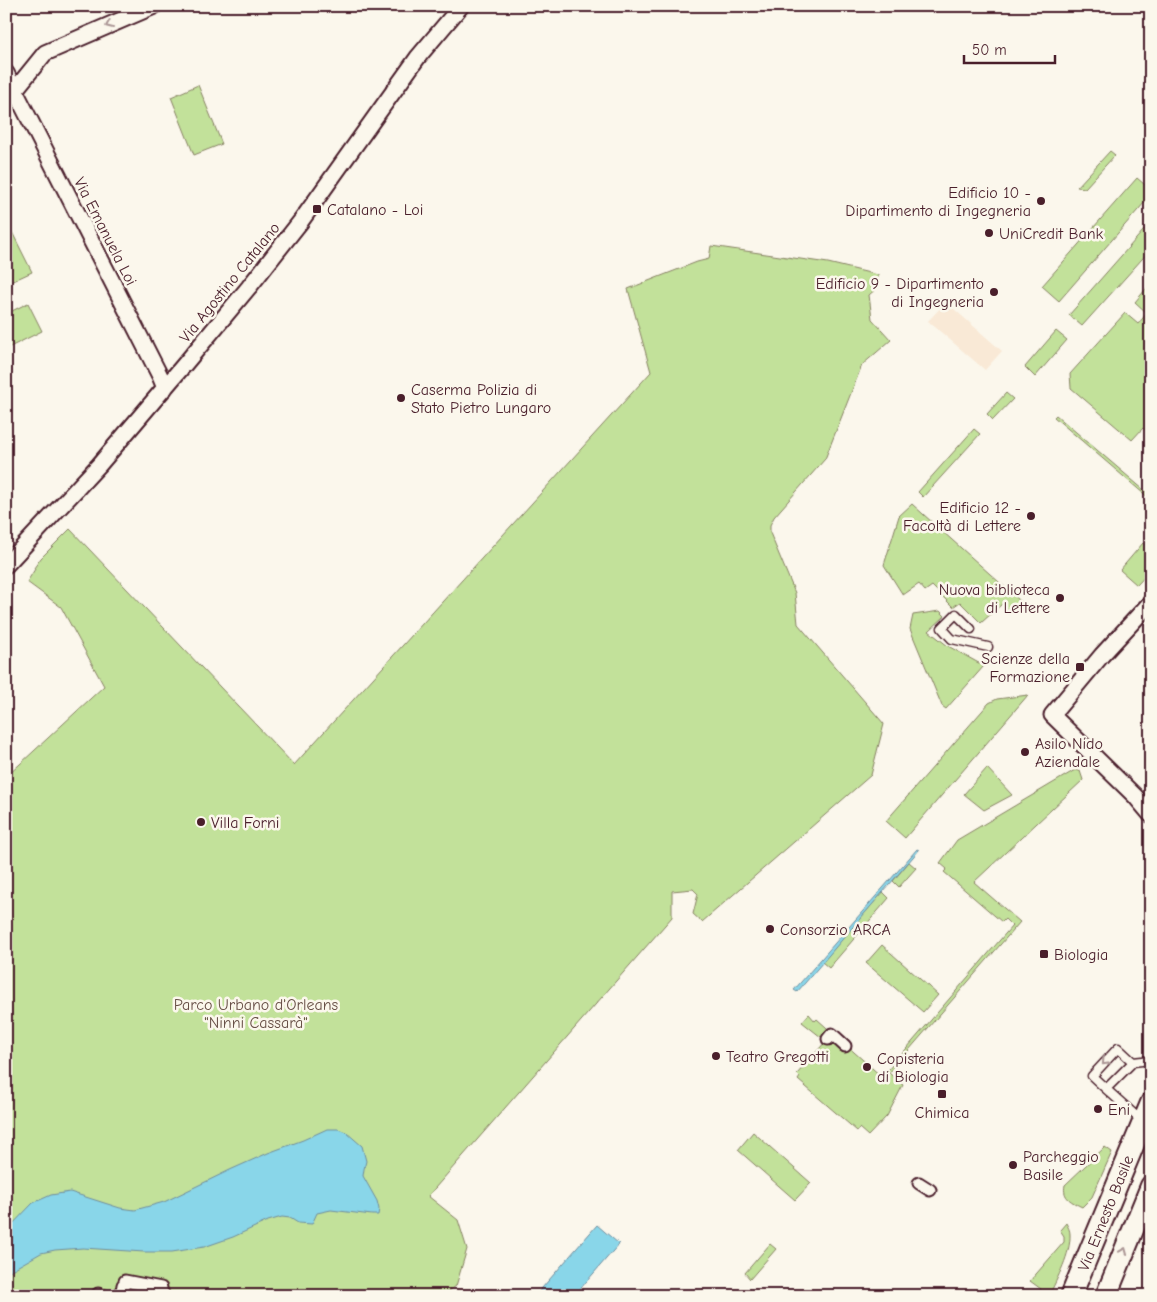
<svg xmlns="http://www.w3.org/2000/svg" width="1157" height="1302" font-family="'Comic Neue',sans-serif">
  <style>
    .built { fill: #f9e9d6 }
    .green { fill: #c2e19a; stroke: #868062 }
    .water { fill: #89d6e9; stroke: #708d9d }
    .lines { fill: none; stroke-linecap: round; stroke-linejoin: round }
    .service-casing { stroke: #4a1f2b; stroke-width: 11 }
    .pedestrian-casing { stroke: #4a1f2b; stroke-width: 15 }
    .minor-casing { stroke: #4a1f2b; stroke-width: 19 }
    .secondary-casing { stroke: #4a1f2b; stroke-width: 24 }
    .service { stroke: #fbf7ec; stroke-width: 8 }
    .pedestrian { stroke: #fbf7ec; stroke-width: 11 }
    .minor { stroke: #fbf7ec; stroke-width: 15 }
    .secondary { stroke: #fbf7ec; stroke-width: 20 }
    .oneway { stroke: #ab9695 }
    .poi-dot { fill: #4a1f2b; stroke: #fbf7ec; stroke-width: 2 }
    .labels { text-anchor: middle; stroke-width: 5; stroke-linejoin: round; paint-order: stroke }
    .poi-label { font-size: 16px; fill: #4a1f2b; stroke: #fbf7ec; text-anchor: start }
    .street-label { font-size: 16px; fill: #4a1f2b; stroke: #fbf7ec }
    .park-label { font-size: 16px; fill: #685047; stroke: #fbf7ec }
  </style>
  <rect width="100%" height="100%" fill="#fbf7ec"/>
  <filter id="ink" filterUnits="userSpaceOnUse"><feTurbulence type="fractalNoise" baseFrequency=".02" numOctaves="2"/><feDisplacementMap in="SourceGraphic" scale="10" xChannelSelector="R" yChannelSelector="G"/><feConvolveMatrix kernelMatrix="1 2 1 2 8 2 1 2 1" color-interpolation-filters="sRGB"/></filter>
  <g filter="url(#ink)">
    <path class="built" d="M946 302 1002 351 985 370 928 321Z"/>
    <path class="green" d="M198 85 222 144 194 155 171 97Z
      M1110 151 1115 155 1085 188 1077 187Z
      M1137 178 1151 190V195L1059 301 1042 286Z
      M6 220 32 272 6 284Z
      M1151 222V249L1082 326 1069 315Z
      M711 246 828 263 878 275 877 288 869 295 872 319 891 340 862 365 825 459 774 517 770 525V533L795 593 798 624 884 724 871 775 702 922 693 914 698 894 693 889 672 891V917L428 1196 458 1220 467 1249 456 1286 442 1296H6V777L104 686 61 607 27 582 35 569 34 568 41 558 70 529 294 765 651 372 628 289 697 262 709 259Z
      M1151 283V435L1143 428 1132 440 1071 388 1070 374 1125 313 1138 324 1147 313 1135 302Z
      M28 303 42 331 6 349V314Z
      M1056 331 1067 340 1035 377 1025 367Z
      M1006 393 1013 399 993 420 987 414Z
      M1056 415 1151 496V500L1054 417Z
      M974 429 980 434 923 497 918 492Z
      M912 504 923 514 1028 608 1008 611 1002 604 981 623 960 602 953 607 932 586 925 591 919 584 903 595 884 565 899 516Z
      M1143 543 1151 550V570L1137 585 1120 570Z
      M940 611 945 616 929 631 948 646 984 666 946 709 942 706 910 629 913 615Z
      M1028 695 905 838 886 821 989 703 997 699Z
      M987 768 1012 795 984 810 964 794Z
      M1075 770 1080 771 1083 780 974 882 1020 922 889 1073 903 1085 887 1116 868 1136 859 1128 857 1131 798 1080 800 1077 797 1074 826 1041 802 1022 809 1014 815 1021 817 1019 882 1077 1012 926 1005 919 1002 922 944 872 947 869 940 863 957 840Z
      M909 862 916 868 899 887 893 881Z
      M883 892 889 898 829 968 822 962Z
      M882 945 938 995 923 1012 866 963Z
      M753 1132 811 1183 795 1200 738 1150Z
      M1105 1147 1112 1152 1092 1197 1082 1207C1072 1202 1062 1198 1065 1185Z
      M1066 1223C1068 1227 1070 1230 1070 1234 1071 1254 1057 1278 1049 1296H1036L1041 1289 1030 1281 1064 1242V1236L1060 1230Z
      M770 1244 776 1249 750 1279 745 1273Z"/>
    <path class="water" d="M917 849 919 850 805 983 797 992 794 990Z
      M327 1129H338L346 1132 362 1146 366 1161 364 1169 363 1176 377 1201 379 1209 378 1215H372L331 1210 317 1213 312 1224 298 1223 290 1218 282 1217 268 1221 233 1237 204 1247 172 1252H144L83 1248 55 1250 41 1253 6 1273V1231L33 1203 51 1195 70 1192 120 1208 135 1210 164 1202 230 1170 268 1153 303 1140Z
      M597 1225 619 1244 574 1296H535Z"/>
    <g class="lines">
      <defs>
        <path id="service" d="M971 629 956 614 942 628 952 639 988 647
          M1106 1089 1092 1076 1118 1048 1133 1062
          M1143 1122 1106 1089 1133 1062 1151 1060"/>
        <path id="pedestrian" d="M828 1039 832 1034 845 1046
          M919 1183 930 1190
          M98 1296V1294L105 1296
          M121 1296 123 1285H124L125 1281 161 1288 160 1293H163L162 1296"/>
        <path id="minor" d="M6 73 160 376 165 388
          M9 94 15 90 45 53 154 6
          M6 565 99 465 184 365 249 287 301 221 418 57 461 6
          M1151 602 1102 655 1052 715 1135 796 1151 815"/>
        <path id="secondary" d="M1071 1296 1151 1103
          M1106 1296 1151 1186"/>
      </defs>
      <use href="#service" class="service-casing"/>
      <use href="#pedestrian" class="pedestrian-casing"/>
      <use href="#minor" class="minor-casing"/>
      <use href="#secondary" class="secondary-casing"/>
      <use href="#service" class="service"/>
      <use href="#pedestrian" class="pedestrian"/>
      <use href="#minor" class="minor"/>
      <use href="#secondary" class="secondary"/>
    </g>
    <defs><path id="oneway-chevron" d="M-2-3.5L2.5 0L-2 3.5" fill="none" stroke-width="1.6" stroke-linecap="round" stroke-linejoin="round" transform="scale(1.25)"/></defs>
    <g class="oneway">
      <use href="#oneway-chevron" transform="translate(109 25) rotate(157)"/>
      <use href="#oneway-chevron" transform="translate(1105 1062) rotate(133)"/>
      <use href="#oneway-chevron" transform="translate(1124 1251) rotate(-68)"/>
    </g>
  </g>
  <g class="poi-dot">
    <circle cx="1041" cy="201" r="5"/>
    <rect x="312" y="204" width="10" height="10" rx="2.5"/>
    <circle cx="989" cy="233" r="5"/>
    <circle cx="994" cy="292" r="5"/>
    <circle cx="401" cy="398" r="5"/>
    <circle cx="1031" cy="516" r="5"/>
    <circle cx="1060" cy="598" r="5"/>
    <rect x="1075" y="662" width="10" height="10" rx="2.5"/>
    <circle cx="1025" cy="752" r="5"/>
    <circle cx="201" cy="822" r="5"/>
    <circle cx="770" cy="929" r="5"/>
    <rect x="1039" y="949" width="10" height="10" rx="2.5"/>
    <circle cx="716" cy="1056" r="5"/>
    <circle cx="867" cy="1067" r="5"/>
    <rect x="937" y="1089" width="10" height="10" rx="2.5"/>
    <circle cx="1098" cy="1109" r="5"/>
    <circle cx="1013" cy="1165" r="5"/>
  </g>
  <g class="labels">
    <g class="poi-label">
      <text x="1031" y="198" text-anchor="end">Edificio 10 -<tspan x="1031" dy="18">Dipartimento di Ingegneria</tspan></text>
      <text x="327" y="215">Catalano - Loi</text>
      <text x="999" y="239">UniCredit Bank</text>
      <text x="984" y="289" text-anchor="end">Edificio 9 - Dipartimento<tspan x="984" dy="18">di Ingegneria</tspan></text>
      <text x="411" y="395">Caserma Polizia di<tspan x="411" dy="18">Stato Pietro Lungaro</tspan></text>
      <text x="1021" y="513" text-anchor="end">Edificio 12 -<tspan x="1021" dy="18">Facoltà di Lettere</tspan></text>
      <text x="1050" y="595" text-anchor="end">Nuova biblioteca<tspan x="1050" dy="18">di Lettere</tspan></text>
      <text x="1070" y="664" text-anchor="end">Scienze della<tspan x="1070" dy="18">Formazione</tspan></text>
      <text x="1035" y="749">Asilo Nido<tspan x="1035" dy="18">Aziendale</tspan></text>
      <text x="211" y="828">Villa Forni</text>
      <text x="780" y="935">Consorzio ARCA</text>
      <text x="1054" y="960">Biologia</text>
      <text x="726" y="1062">Teatro Gregotti</text>
      <text x="877" y="1064">Copisteria<tspan x="877" dy="18">di Biologia</tspan></text>
      <text x="1108" y="1115">Eni</text>
      <text x="942" y="1118" text-anchor="middle">Chimica</text>
      <text x="1023" y="1162">Parcheggio<tspan x="1023" dy="18">Basile</tspan></text>
    </g>
    <g class="street-label">
      <text transform="translate(106 231) rotate(63)" y="6">Via Emanuela Loi</text>
      <text transform="translate(229 282) rotate(-51)" y="6">Via Agostino Catalano</text>
      <text transform="translate(1105 1213) rotate(-68)" y="6">Via Ernesto Basile</text>
    </g>
    <g class="park-label">
      <text x="256" y="1010">Parco Urbano d'Orleans<tspan x="256" dy="18">"Ninni Cassarà"</tspan></text>
    </g>
  </g>
  <rect width="1157" height="1302" fill="none" stroke="#fbf7ec" stroke-width="25"/>
  <rect x="12" y="12" width="1132" height="1277" fill="none" stroke="#4a1f2b" stroke-width="2" filter="url(#ink)"/>
  <path d="M964 55v8h91v-8" fill="none" stroke="#4a1f2b" stroke-width="2.5"/>
  <text x="972" y="55" font-size="15" fill="#4a1f2b" stroke="#fbf7ec" stroke-width="4" paint-order="stroke">50 m</text>
</svg>
